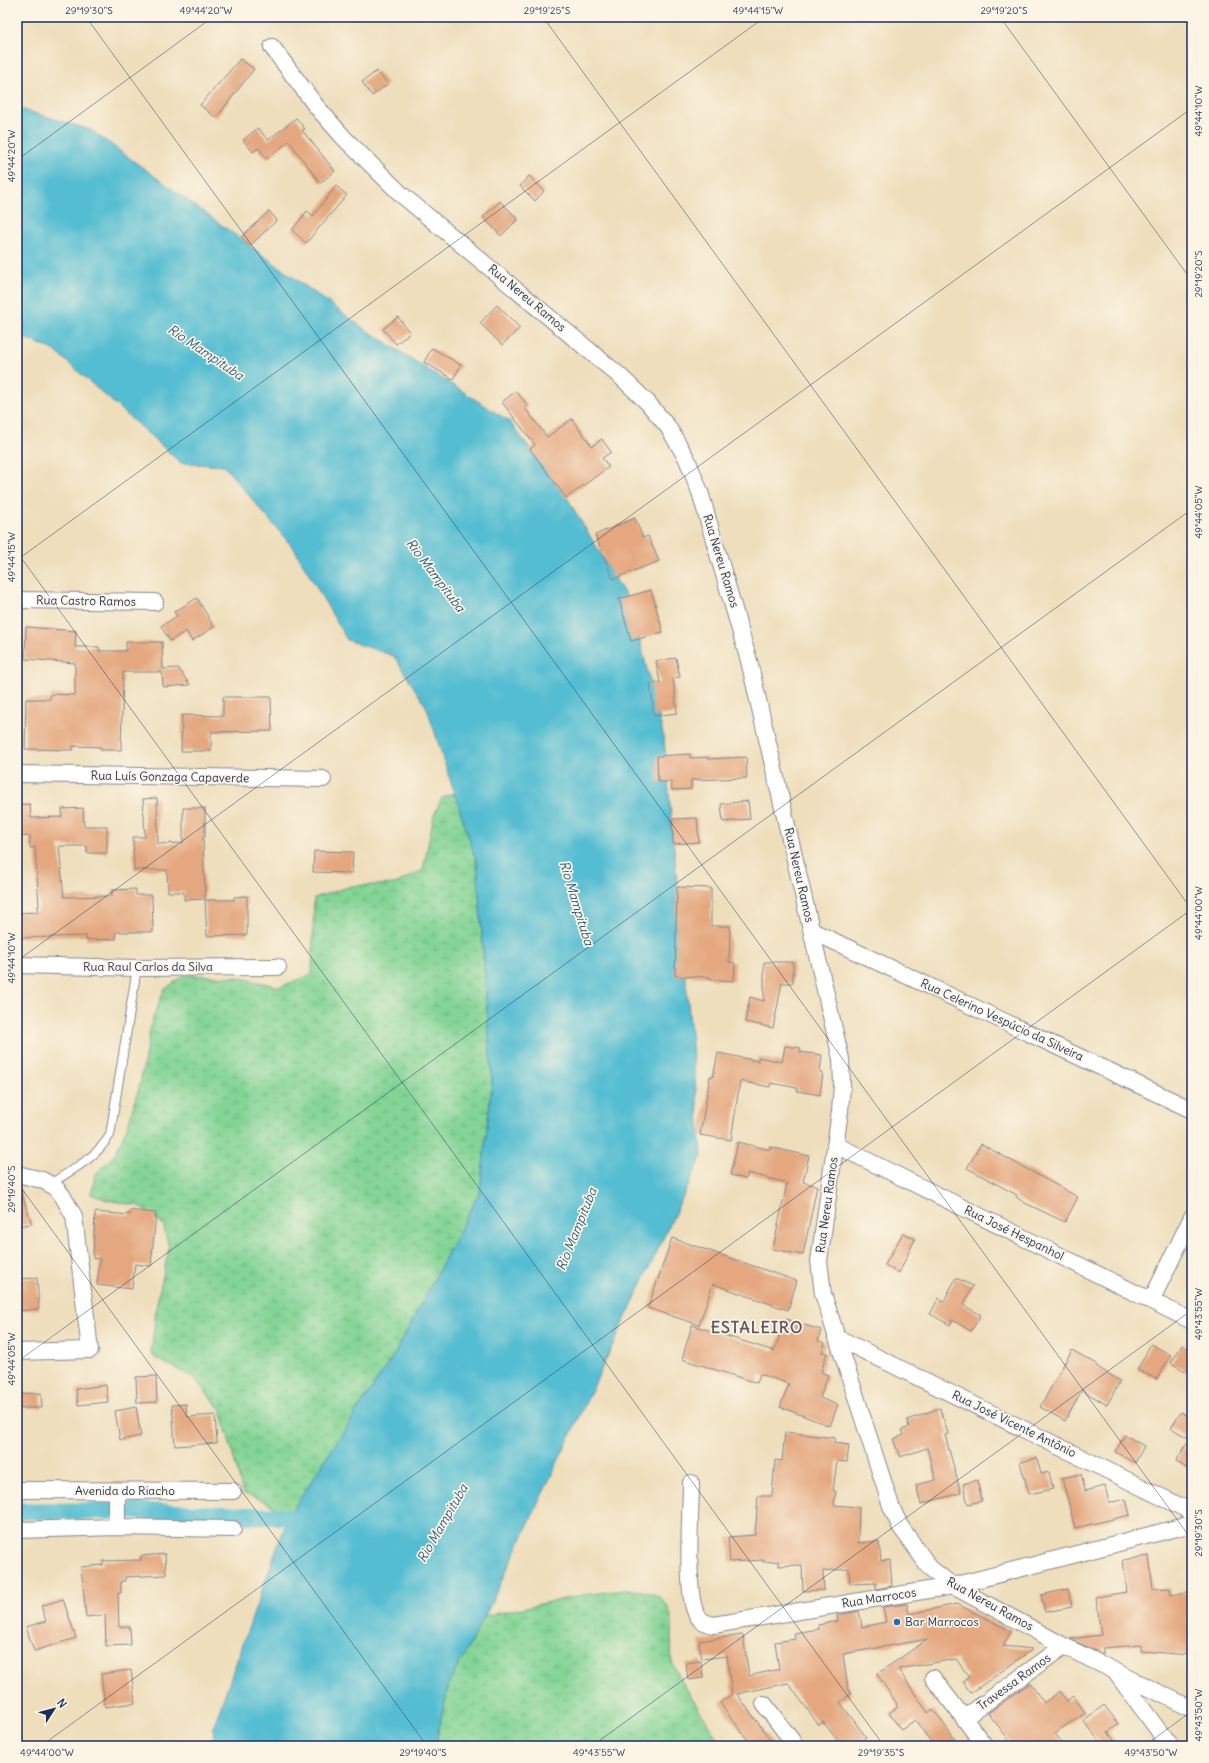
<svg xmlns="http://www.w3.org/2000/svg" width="1209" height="1763" font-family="Delius,sans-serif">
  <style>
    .wetland { fill: url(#wetland-marsh); stroke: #4f827a }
    .water { fill: #55bdd2; stroke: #387698 }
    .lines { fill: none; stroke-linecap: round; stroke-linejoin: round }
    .canal { stroke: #55bdd2; stroke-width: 17 }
    .building { fill: #e4a77f }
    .service-casing { stroke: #84868d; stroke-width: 10 }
    .minor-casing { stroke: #84868d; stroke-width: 18 }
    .service { stroke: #fff; stroke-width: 8 }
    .minor { stroke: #fff; stroke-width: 16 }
    .ticks { fill: none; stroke: #1b2f5e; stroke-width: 1; stroke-opacity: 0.45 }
    .poi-dot { fill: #1f6fb2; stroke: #fcf5e5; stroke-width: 1.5 }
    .labels { text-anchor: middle; stroke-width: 3.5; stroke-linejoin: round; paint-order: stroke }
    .street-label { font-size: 12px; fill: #1b2f5e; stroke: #fcf5e5 }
    .poi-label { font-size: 12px; fill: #1b2f5e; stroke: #fcf5e5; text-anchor: start }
    .water-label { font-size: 13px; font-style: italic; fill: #2c5a81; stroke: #fcf5e5 }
    .district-label { font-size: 16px; font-weight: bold; letter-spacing: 1px; fill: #61596a; stroke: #fcf5e5 }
    .neatline { fill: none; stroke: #1b2f5e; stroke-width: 1.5 }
    .ticks-label { font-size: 10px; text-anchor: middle; fill: #1b2f5e }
  </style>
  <defs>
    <pattern id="wetland-marsh" width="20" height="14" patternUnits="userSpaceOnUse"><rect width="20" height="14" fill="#83d495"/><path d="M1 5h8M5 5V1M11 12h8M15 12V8" fill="none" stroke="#71b683"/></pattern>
  </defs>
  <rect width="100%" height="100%" fill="#fcf5e5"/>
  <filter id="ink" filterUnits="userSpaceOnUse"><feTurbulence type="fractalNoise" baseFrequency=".025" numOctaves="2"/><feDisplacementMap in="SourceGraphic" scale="8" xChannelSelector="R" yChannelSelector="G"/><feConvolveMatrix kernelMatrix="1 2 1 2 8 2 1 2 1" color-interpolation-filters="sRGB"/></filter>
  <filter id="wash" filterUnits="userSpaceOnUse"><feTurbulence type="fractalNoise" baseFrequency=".012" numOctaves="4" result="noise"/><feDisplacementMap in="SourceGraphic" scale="16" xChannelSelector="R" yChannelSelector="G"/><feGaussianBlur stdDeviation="0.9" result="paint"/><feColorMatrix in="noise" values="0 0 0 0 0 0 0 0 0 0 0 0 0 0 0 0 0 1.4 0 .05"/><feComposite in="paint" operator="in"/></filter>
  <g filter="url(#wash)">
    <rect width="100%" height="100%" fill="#eedebc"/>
    <path class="wetland" d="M455 792 477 863 492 1082 480 1192 397 1350 288 1517 264 1501 243 1493 221 1410 193 1377 155 1358 151 1352 157 1303 169 1248 163 1224 139 1206 107 1200 91 1194 95 1175 115 1154 128 1125 140 1084 152 1020 164 990 184 975 237 977 280 987 312 974 314 898 351 886 395 884 423 870 434 815 442 798Z
      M623 1590C659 1589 674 1600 672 1637 672 1644 670 1655 672 1662 674 1668 679 1675 682 1681 694 1703 709 1724 722 1746H435L449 1683 485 1616 582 1595Z"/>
    <path class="water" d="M17 108 91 130 363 328 509 421 566 496 631 605 664 738 702 1156 485 1616 449 1683 435 1746H213L214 1725 288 1517 397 1350 480 1192 492 1082 477 863 427 708 394 656 347 640 295 550 224 466 181 463 54 350 17 335Z"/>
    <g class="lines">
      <path class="canal" d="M17 1511H138L288 1517"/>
    </g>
    <g id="blocks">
      <path class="building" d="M240 59 254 69 216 118 200 105Z
        M377 71 388 84 372 96 362 82Z
        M296 118 305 129 302 130 335 171 320 183 289 141 267 159 258 148 253 152 243 140 258 128 268 140Z
        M529 176 544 191 535 201 520 186Z
        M336 186 347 195 306 243 292 230 307 211 313 216Z
        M500 201 518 219 501 236 483 217Z
        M269 211 277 220 250 246 241 237Z
        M497 305 520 328 502 345 480 323Z
        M398 317 410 333 396 344 383 329Z
        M432 348 461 365 453 379 424 362Z
        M516 391 528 406 525 408 547 437 572 419 592 446 602 439 611 452 602 458 609 467 566 498 530 449 535 445 502 402Z
        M635 518 643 538 648 536 659 561 613 579 595 535Z
        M651 590 663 632 631 641 619 599Z
        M197 598 214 627 192 641 186 631 170 641 161 626 177 616 174 612Z
        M26 627 76 631 75 647H99V651H126V642H162L163 669 178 668 190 685 163 687 162 672H123L121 750H101V747L73 746V750L25 749 26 699H50L51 694 75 695V663L25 659Z
        M676 658 680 677 673 678 677 713 654 716 650 684 660 683 656 661Z
        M223 697H271L272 731 211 732V751H181L182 715 223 716Z
        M690 754V758L708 757V759L746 757 747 778 691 780V789L672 790 671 782H658L657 756Z
        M157 798 158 844 183 843V808H205V837H203L205 899 184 900V892H168L167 870H134L133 837H145L143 799Z
        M748 801 750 819 723 822 721 804Z
        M30 804 31 818 62 817V809L83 808 84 826H107V853H87V846H59L64 897 112 896V890L136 889V895H152L153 932H116V939L86 940V936L17 938V913L38 912V906H39L35 847 30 848V836L17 837V805Z
        M697 818 699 842 673 844 672 819Z
        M314 851 353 852 352 873 313 872Z
        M677 887 711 888V926H730L729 962 735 963 734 981 710 979V977L675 976Z
        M247 896V935L207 936 205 900H234V897Z
        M764 962H793V983H782L773 1028 745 1022 750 997 764 1001Z
        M785 1046 801 1048 800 1052 822 1055 820 1072 823 1073 820 1095 797 1091V1088L771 1083 770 1087 740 1081 731 1140 700 1135 710 1076 713 1077 718 1053 758 1061V1057L782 1062Z
        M738 1142 770 1150V1147L809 1156 803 1182 817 1186 803 1255 773 1249 787 1183 748 1173 746 1179 730 1175Z
        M981 1144 1078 1197 1065 1222 1027 1204 1016 1197 1017 1195 967 1168Z
        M17 1186H19L32 1224 17 1226Z
        M130 1210 156 1213 151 1266 135 1264 132 1289 97 1285 100 1259 93 1258 95 1212 130 1215Z
        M903 1233 915 1239 899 1273 885 1265Z
        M672 1238 797 1281 788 1310 713 1284 699 1325 648 1308Z
        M37 1278 39 1309 17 1311V1279Z
        M956 1278 973 1286 963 1305 981 1315 971 1331 952 1320 950 1325 930 1314 939 1298 944 1301Z
        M786 1319 821 1330 818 1341 825 1343 822 1352 827 1353 821 1372 828 1375 820 1398 838 1405 830 1426 780 1407 789 1384 760 1374 757 1383 682 1359 692 1325 774 1351Z
        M1151 1344 1171 1355 1157 1379 1137 1370Z
        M1182 1345 1192 1351V1375L1171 1363Z
        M1072 1350 1097 1364 1096 1366 1120 1381 1107 1405 1082 1390 1065 1421 1040 1407Z
        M156 1376 157 1402 137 1403 136 1377Z
        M106 1385 108 1402 78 1405 76 1389Z
        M41 1393 42 1408H17V1394Z
        M186 1404 187 1417 215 1415 217 1443 175 1446 172 1405Z
        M136 1407 141 1436 120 1440 115 1411Z
        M940 1408 948 1434 945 1435 961 1493 921 1504 916 1485 936 1480 927 1448 900 1457 893 1439 904 1435 902 1430 909 1427 907 1420Z
        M1181 1412 1192 1418V1472L1176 1461 1190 1439 1171 1428Z
        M785 1432 835 1438 834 1443 849 1445 847 1462 837 1461 833 1491H836L834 1505 859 1507 858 1543 879 1541 881 1561 890 1560 892 1586 876 1589V1583L850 1584 849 1569 823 1571 824 1590 803 1591 802 1565 779 1566V1561L763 1562V1560L730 1562 728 1537 755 1535 758 1496H772L775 1460 782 1461Z
        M1125 1435 1144 1446 1135 1463 1115 1452Z
        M1037 1458 1041 1474 1049 1472 1053 1489 1029 1494 1020 1462Z
        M1081 1474 1085 1491 1105 1486 1109 1503 1126 1499 1130 1515 1075 1528 1062 1478Z
        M977 1480 982 1501 968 1504 963 1484Z
        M165 1554 166 1575 125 1577V1581H121V1593H118L119 1627H130L131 1645 106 1646 105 1615 86 1617 81 1567 103 1565V1561L141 1560V1556Z
        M1149 1556 1153 1589 1170 1588 1171 1595 1192 1591V1624L1189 1655 1141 1651V1645L1103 1648V1654L1070 1639 1101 1635 1096 1597 1127 1592 1123 1560Z
        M1068 1589 1072 1607 1045 1612 1041 1595Z
        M63 1599 76 1638 34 1651 26 1627 46 1621 41 1606Z
        M907 1604 909 1614 957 1604 1011 1631 1003 1646 1033 1649 971 1693 963 1682 969 1677 956 1659 898 1669 928 1713 933 1709 960 1746H934L915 1720 901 1730 889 1713 898 1707 896 1705 897 1704 877 1674 928 1639 843 1654 848 1689 851 1694 840 1702 866 1737 862 1740 867 1746H842L823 1722 819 1725 788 1683 737 1694 775 1746H752L720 1703 732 1694 727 1656 702 1659 699 1641 743 1635 749 1676 779 1669 775 1642 795 1639 794 1633 819 1629 818 1625 838 1621 837 1615 855 1612 859 1611 862 1627 886 1622 883 1607Z
        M701 1661 703 1678 688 1680 686 1663Z
        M131 1670 135 1703 105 1707 101 1674Z
        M1030 1683 1044 1703 1060 1691 1067 1701 1073 1696 1085 1712 1055 1733 1064 1746H1014L988 1713Z
        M1104 1705 1119 1724 1108 1732 1118 1746H1103L1083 1721Z"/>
    </g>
  </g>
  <g filter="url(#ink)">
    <use href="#blocks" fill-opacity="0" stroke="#84868d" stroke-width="1"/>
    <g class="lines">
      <defs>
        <path id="service" d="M50 1184C72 1170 96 1158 110 1135L137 968"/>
        <path id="minor" d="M272 47 316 106 344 138 402 195 621 377 648 403 668 427 687 459 700 492 749 661 841 1059 842 1086 840 1111 819 1261 823 1294 891 1506 900 1526 930 1568 953 1586 1064 1646 1192 1709
          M17 600 155 602
          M17 774 323 779
          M812 931 1192 1110
          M17 965 137 968 278 967
          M836 1145 1192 1321
          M17 1174 42 1180 55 1187 62 1195 74 1216 90 1350 17 1352
          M1151 1301 1192 1217
          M836 1337 1192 1512
          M691 1483C691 1510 685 1592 696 1613 700 1621 705 1623 713 1625L953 1586 1192 1524
          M17 1490 233 1491
          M117 1527V1491
          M17 1530 117 1527 233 1529
          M1116 1673 1170 1746
          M933 1678 985 1746
          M764 1704 796 1746
          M964 1718 1064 1646"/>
      </defs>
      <use href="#service" class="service-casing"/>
      <use href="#minor" class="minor-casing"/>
      <use href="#service" class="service"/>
      <use href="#minor" class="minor"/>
    </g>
  </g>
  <path class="ticks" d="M86 17 1192 1540M543 17 1192 910M1000 17 1192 281M17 160 213 17M17 552 884 1746M17 560 765 17M17 961 1192 108M17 1182 427 1746M17 1362 1192 509M41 1746 1192 909M592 1746 1192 1310M1144 1746 1192 1711"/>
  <circle class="poi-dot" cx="897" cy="1622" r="4"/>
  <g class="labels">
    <g class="street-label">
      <text transform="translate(527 298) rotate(40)" y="4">Rua Nereu Ramos</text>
      <text transform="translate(721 561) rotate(73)" y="4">Rua Nereu Ramos</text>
      <text transform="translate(86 601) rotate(1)" y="4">Rua Castro Ramos</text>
      <text transform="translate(170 777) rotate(1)" y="4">Rua Luís Gonzaga Capaverde</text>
      <text transform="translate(799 875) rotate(77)" y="4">Rua Nereu Ramos</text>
      <text x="148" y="971">Rua Raul Carlos da Silva</text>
      <text transform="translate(1002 1020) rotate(25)" y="4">Rua Celerino Vespúcio da Silveira</text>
      <text transform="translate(827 1205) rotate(-82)" y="4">Rua Nereu Ramos</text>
      <text transform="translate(1014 1233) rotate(26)" y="4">Rua José Hespanhol</text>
      <text transform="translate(1014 1424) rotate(26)" y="4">Rua José Vicente Antônio</text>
      <text x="125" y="1495">Avenida do Riacho</text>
      <text transform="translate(879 1598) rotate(-9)" y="4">Rua Marrocos</text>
      <text transform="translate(990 1604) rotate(29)" y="4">Rua Nereu Ramos</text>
      <text transform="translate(1014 1682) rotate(-36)" y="4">Travessa Ramos</text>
    </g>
    <g class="poi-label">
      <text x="905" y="1626">Bar Marrocos</text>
    </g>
    <g class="water-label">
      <text transform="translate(206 352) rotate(34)" y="5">Rio Mampituba</text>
      <text transform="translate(436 575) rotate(53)" y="5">Rio Mampituba</text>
      <text transform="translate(577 903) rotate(73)" y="5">Rio Mampituba</text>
      <text transform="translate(576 1229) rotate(-68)" y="5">Rio Mampituba</text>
      <text transform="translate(442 1523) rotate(-60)" y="5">Rio Mampituba</text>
    </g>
    <g class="district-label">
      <text x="757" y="1333">ESTALEIRO</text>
    </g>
  </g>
  <rect width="1209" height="1763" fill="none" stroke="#fcf5e5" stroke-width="44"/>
  <g transform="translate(54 1709) rotate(54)" stroke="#fcf5e5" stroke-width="3" paint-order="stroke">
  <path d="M0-3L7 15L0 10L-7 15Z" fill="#1b2f5e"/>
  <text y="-6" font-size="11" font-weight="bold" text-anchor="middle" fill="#1b2f5e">N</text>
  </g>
  <rect x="22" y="22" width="1165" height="1719" class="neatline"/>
  <g class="ticks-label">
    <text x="89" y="14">29°19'30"S</text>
    <text x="206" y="14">49°44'20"W</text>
    <text x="547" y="14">29°19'25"S</text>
    <text x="758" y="14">49°44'15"W</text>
    <text x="1004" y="14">29°19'20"S</text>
    <text transform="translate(1198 111) rotate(-90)" y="4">49°44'10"W</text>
    <text transform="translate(11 156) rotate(-90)" y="4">49°44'20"W</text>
    <text transform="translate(1198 274) rotate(-90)" y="4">29°19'20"S</text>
    <text transform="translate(1198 512) rotate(-90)" y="4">49°44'05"W</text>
    <text transform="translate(11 557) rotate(-90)" y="4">49°44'15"W</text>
    <text transform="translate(1198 913) rotate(-90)" y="4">49°44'00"W</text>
    <text transform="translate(11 958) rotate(-90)" y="4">49°44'10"W</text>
    <text transform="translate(11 1189) rotate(-90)" y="4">29°19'40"S</text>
    <text transform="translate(1198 1314) rotate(-90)" y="4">49°43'55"W</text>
    <text transform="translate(11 1359) rotate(-90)" y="4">49°44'05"W</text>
    <text transform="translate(1198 1533) rotate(-90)" y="4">29°19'30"S</text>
    <text transform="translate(1198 1715) rotate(-90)" y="4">49°43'50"W</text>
    <text x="47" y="1756">49°44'00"W</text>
    <text x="423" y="1756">29°19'40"S</text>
    <text x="599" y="1756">49°43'55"W</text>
    <text x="881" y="1756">29°19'35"S</text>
    <text x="1151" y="1756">49°43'50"W</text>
  </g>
</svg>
